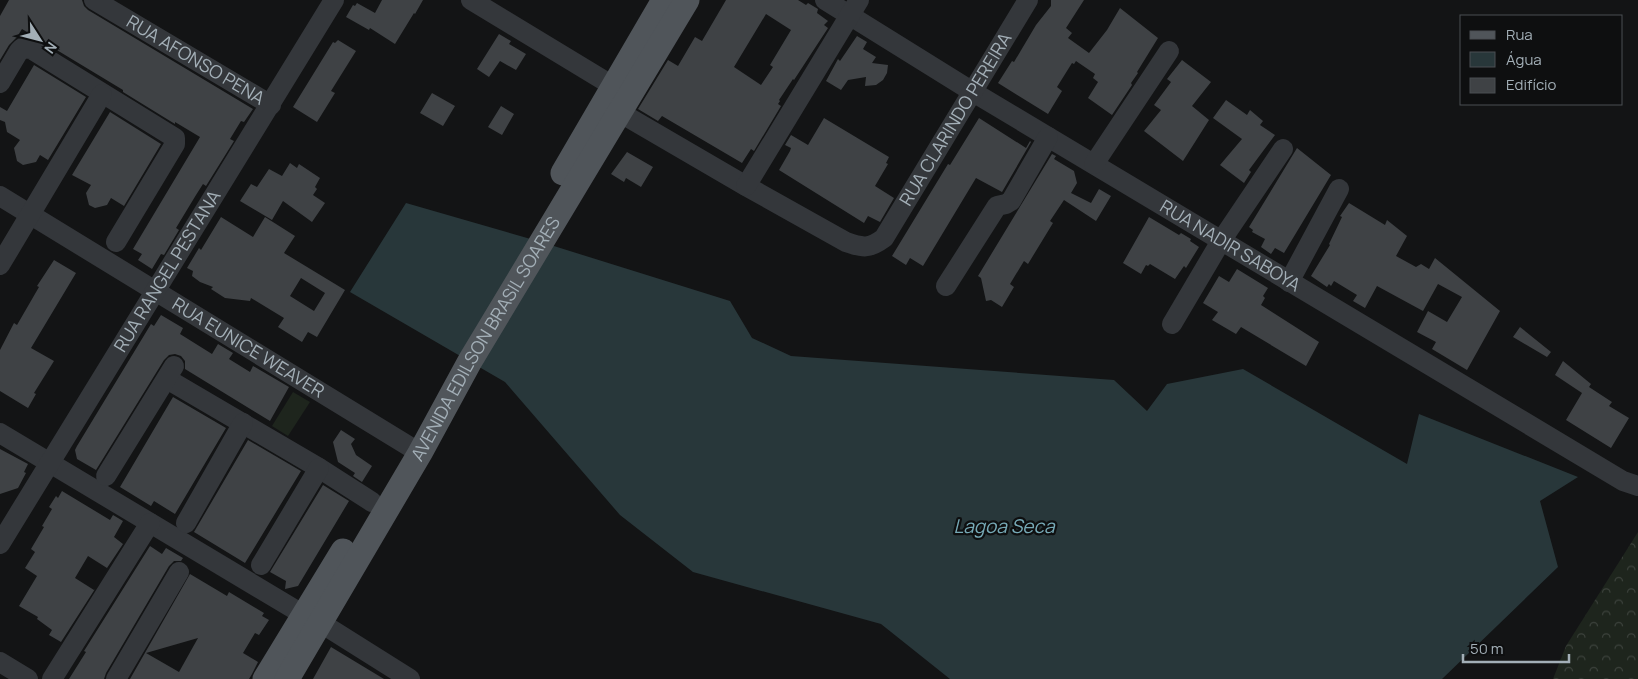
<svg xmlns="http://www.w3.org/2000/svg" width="1638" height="679" font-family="Manrope,sans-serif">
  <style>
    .grass { fill: #1e251d }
    .forest { fill: url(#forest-crowns) }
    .water { fill: #28373a }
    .building { fill: #3f4245; fill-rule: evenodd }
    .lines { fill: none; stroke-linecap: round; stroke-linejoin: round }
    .minor { stroke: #34373b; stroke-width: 20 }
    .major { stroke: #50555a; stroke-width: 25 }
    .labels { text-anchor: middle; stroke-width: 4.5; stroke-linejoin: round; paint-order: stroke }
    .street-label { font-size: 18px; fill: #a3afb7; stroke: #0e0f10 }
    .water-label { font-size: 19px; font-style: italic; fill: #76a9b6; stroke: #0e0f10 }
  </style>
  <defs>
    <pattern id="forest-crowns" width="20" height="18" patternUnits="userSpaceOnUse" patternTransform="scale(1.25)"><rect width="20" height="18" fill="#1e251d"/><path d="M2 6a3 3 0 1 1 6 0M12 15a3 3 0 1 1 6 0" fill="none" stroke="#3c423c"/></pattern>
  </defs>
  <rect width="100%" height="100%" fill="#131415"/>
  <path class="grass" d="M293 392 310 402 288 436 272 426Z"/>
  <path class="forest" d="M1638 532V679H1553L1566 646Z"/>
  <path class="water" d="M406 203 541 242 730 301 752 338 791 356 1114 380 1147 411 1167 384 1243 369 1407 464 1419 414 1578 477 1540 501 1558 567 1442 679H950L881 624 693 572 620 515 505 382 350 292Z"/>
  <path class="building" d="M9 0H82L84 6 88 10 253 109 244 122 241 121 230 139 234 141 206 186 203 184 196 195 176 228 179 230 164 255 161 254 152 269 138 260 142 254 133 249 200 137 175 122V124L123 92V90L22 29 17 37 9 45 0 60V16Z
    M382 0H423L415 14 414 13 395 44 370 28 369 30 346 17 353 5 355 6 357 3 375 13Z
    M726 0H798L806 5 808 3 818 9 817 13 828 21 824 25 828 28 794 80 793 79 779 100 780 101 778 104 781 106 754 151 751 149 742 163 662 116 658 121 638 109 668 60 678 66 695 37 702 41ZM766 14 791 30 770 65 773 67 761 85 734 67Z
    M1051 0H1084L1066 28 1072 33 1068 38 1089 53 1107 30 1120 8 1158 38 1137 72 1138 73 1131 83 1132 85 1112 115 1088 98 1098 82 1093 78 1095 74 1076 61 1074 64 1072 63 1057 87 1062 91 1048 114 998 83 1012 61 1014 62 1036 25 1051 6Z
    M499 34 511 41 509 44 526 54 516 70 500 61 489 77 477 69Z
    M857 36 867 42 863 49 876 57 872 63 888 65 887 73 883 80 876 85 865 86 866 77 848 80 841 90 826 81 838 59 840 61Z
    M338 40 356 51 331 91 335 93 317 122 293 107 333 42 335 43Z
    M1182 60 1211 82 1192 106 1209 120 1183 161 1144 131 1161 110 1154 105 1171 82 1167 79Z
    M34 65 86 97 48 160 40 155 36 162 23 165 17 161 14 148 20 140 7 132 5 122 0 120V107L7 111Z
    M432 93 455 106 443 126 420 113Z
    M1226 100 1247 115 1250 110 1263 121 1260 125 1275 135 1249 170 1251 172 1244 183 1220 165 1242 139 1213 118Z
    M501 106 514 114 502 135 488 127Z
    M110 112 161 144 124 206 111 198 107 205 95 208 89 205 86 193 91 185 72 175Z
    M824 118 889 157 886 163 888 164 875 186 894 198 880 222 868 216 864 223 779 170 790 151 791 148 785 145 791 135 808 145Z
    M979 118 1026 148 1030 141 1031 142 1002 192 976 178 923 266 910 258 906 265 892 256 948 164 950 165Z
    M1297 148 1331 175 1284 253 1275 248 1271 254 1261 247 1265 239 1252 232 1253 230 1249 227Z
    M627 152 653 167 641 187 626 178 624 182 611 174Z
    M1052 154 1056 156 1054 159 1074 171 1077 183 1071 193 1091 203 1099 189 1111 196 1096 221 1064 200 1050 221 1053 223 1028 264 1024 261 1010 284 1014 287 1002 307 991 300 986 301 981 278 978 276Z
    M290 163 297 168 299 164 320 178 315 187 317 189 313 195 325 203 312 222 283 201 272 220 240 201 251 184 257 187 269 169 282 176Z
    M1349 203 1385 225 1387 220 1407 236 1396 256 1416 267 1421 264 1429 269 1435 258 1500 311 1467 370 1432 349 1436 342 1417 332 1428 311 1447 322 1462 297 1438 284 1423 311 1377 286 1365 308 1353 301 1357 295 1334 281 1331 286 1329 284 1327 287 1311 276 1330 245 1329 244 1342 217 1340 216Z
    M221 217 253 237 265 217 295 236 284 253 345 290 317 337 308 332 302 342 278 327 284 318 251 298 250 301 225 298 211 289 213 287 200 282 192 276 193 271 187 268 199 248 201 250ZM301 278 325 293 314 311 290 296Z
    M1149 217 1179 235 1181 233 1191 239 1190 241 1199 247 1186 268 1184 266 1175 279 1150 264 1148 266 1146 265 1141 274 1123 263Z
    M54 260 76 273 31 348 54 361 34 393 36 394 28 408 0 391V350L14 323 17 325 39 287 37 286Z
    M1237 269 1268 288 1263 296 1265 298 1261 305 1319 342 1306 366 1241 327 1236 334 1212 320 1218 312 1203 303 1219 276 1229 282Z
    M161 315 183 328 180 334 212 354 218 344 233 353 229 359 250 372 253 366 289 387 270 421 185 369V361L181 356 175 354 169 355 164 360 96 470 77 459 75 450 77 446 151 324 154 326Z
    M1520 327 1551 352 1547 357 1513 337Z
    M1563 361 1591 384 1589 387 1612 402 1609 406 1629 418 1611 448 1566 420 1582 393 1555 375Z
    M173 397 226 428 175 514 154 501 151 506 120 487Z
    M341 430 355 439 351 444 356 455 372 466 362 482 353 476 355 473 338 462 333 442Z
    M248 440 301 471 245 563 194 532Z
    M0 449 28 464 24 472 26 473 18 488 0 494Z
    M323 485 349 501 298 586 285 589 286 581 270 572Z
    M62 491 110 520 113 515 123 521 114 537 123 544 107 568 88 556 75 578 94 590 95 589 61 642 49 635 52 630 37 619 38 617 19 606 37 576 25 568 35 552 31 549 44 527 42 526 52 509 49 507 56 496 58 498Z
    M150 546 162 554 166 548 183 558 181 561H174L169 566 106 673 104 679H69L86 652 84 651Z
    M190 574 227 596 229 592 264 613 262 616 269 620 259 635 255 633 243 653 258 662 252 674 249 679H130ZM198 638 179 672 146 653Z
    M331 647 384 679H313Z"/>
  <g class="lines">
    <g class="minor">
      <path id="s1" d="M94 0 271 105"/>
      <path d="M471 0 613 86"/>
      <path id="s2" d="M825 0 973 92 1623 481 1638 486"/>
      <path d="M0 83 19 51 22 48 31 49 175 138V144L116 242"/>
      <path id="s3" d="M619 112 746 186 846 242C863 248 869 249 884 238L1028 0"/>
      <path d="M1094 164 1169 51"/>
      <path d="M746 186 859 0"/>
      <path id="s4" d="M0 196 420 453"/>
      <path d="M0 265 102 94"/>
      <path d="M1289 282 1339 189"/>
      <path d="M946 286 997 206 1006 204 1011 201 1048 137"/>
      <path d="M1172 324 1221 241 1283 149"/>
      <path d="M167 379 319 468 372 502"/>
      <path d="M0 433 304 615 321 623 410 679"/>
      <path d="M106 476 174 366"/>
      <path d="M186 523 243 423"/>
      <path id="s5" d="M0 544 334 0"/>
      <path d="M261 565 319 468"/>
      <path d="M0 662 28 679"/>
      <path d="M52 679 150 523"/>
      <path d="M116 679 179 572"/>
    </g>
    <g class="major">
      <path d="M563 173 664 0"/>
      <path d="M265 679 343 551"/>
      <path id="s6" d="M287 679 420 453 470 361 687 0"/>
    </g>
  </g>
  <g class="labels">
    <g class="street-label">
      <text dy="6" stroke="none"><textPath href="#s1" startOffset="118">RUA AFONSO PENA</textPath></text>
      <text dy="6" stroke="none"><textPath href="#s3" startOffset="441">RUA CLARINDO PEREIRA</textPath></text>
      <text dy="6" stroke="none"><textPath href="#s2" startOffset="474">RUA NADIR SABOYA</textPath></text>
      <text dy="6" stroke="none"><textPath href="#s5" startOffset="320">RUA RANGEL PESTANA</textPath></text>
      <text dy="6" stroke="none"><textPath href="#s6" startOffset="394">AVENIDA EDILSON BRASIL SOARES</textPath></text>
      <text dy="6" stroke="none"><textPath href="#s4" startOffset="291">RUA EUNICE WEAVER</textPath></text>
    </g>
    <g class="water-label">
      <text x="1004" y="533">Lagoa Seca</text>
    </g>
  </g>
  <rect x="1460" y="15" width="162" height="90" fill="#0e0f10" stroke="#4a4f53"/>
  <rect x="1470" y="31" width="25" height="8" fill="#50555a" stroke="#4a4f53"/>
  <text x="1506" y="40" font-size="15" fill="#a3afb7">Rua</text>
  <rect x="1470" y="52" width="25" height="15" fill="#28373a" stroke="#4a4f53"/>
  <text x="1506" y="65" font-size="15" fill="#a3afb7">Água</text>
  <rect x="1470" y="78" width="25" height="15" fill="#3f4245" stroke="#4a4f53"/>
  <text x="1506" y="90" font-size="15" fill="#a3afb7">Edifício</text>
  <g transform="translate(40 40) rotate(126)" stroke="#0e0f10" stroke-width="4" paint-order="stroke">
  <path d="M0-4L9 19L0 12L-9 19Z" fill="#a3afb7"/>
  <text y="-8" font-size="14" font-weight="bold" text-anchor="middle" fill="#a3afb7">N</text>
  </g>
  <path d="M1463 654v8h106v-8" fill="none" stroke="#a3afb7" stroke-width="2.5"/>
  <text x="1470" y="654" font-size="15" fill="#a3afb7" stroke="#0e0f10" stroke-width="4" paint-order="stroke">50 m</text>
</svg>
